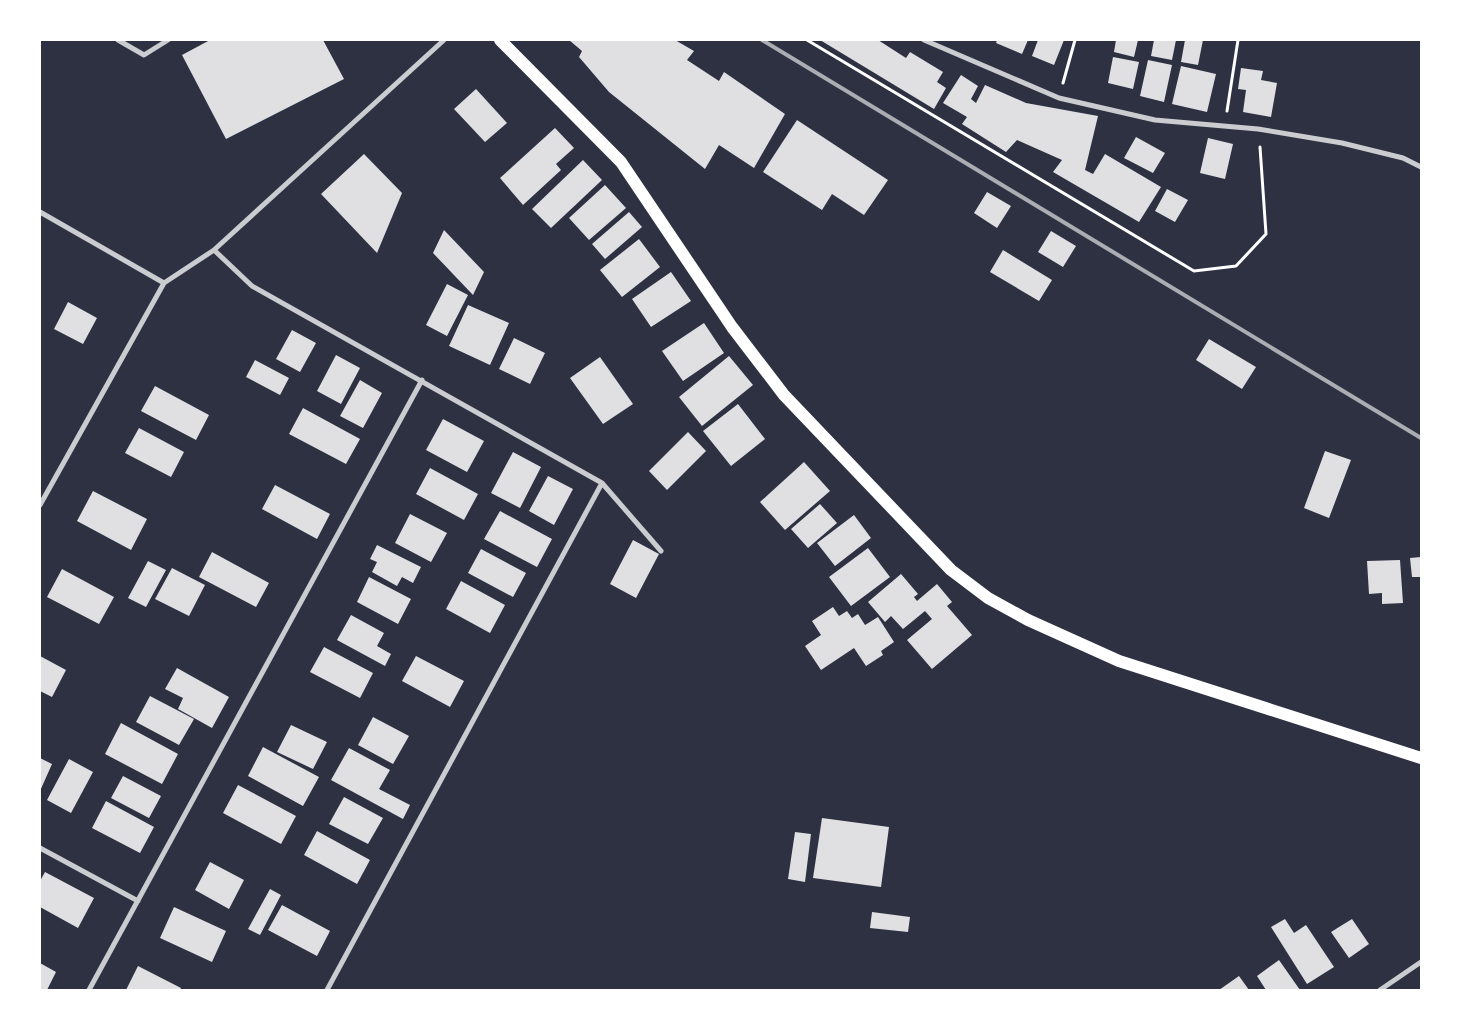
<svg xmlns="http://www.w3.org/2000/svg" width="1461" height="1030" font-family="'Asap Condensed',sans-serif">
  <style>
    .building { fill: #e0e0e3 }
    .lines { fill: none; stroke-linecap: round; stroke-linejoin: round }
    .path { stroke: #fff; stroke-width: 3 }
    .minor { stroke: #caccd0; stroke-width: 5 }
    .primary { stroke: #fff; stroke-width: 12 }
    .rail { stroke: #abadb3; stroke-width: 4 }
  </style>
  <rect width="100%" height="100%" fill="#2d3142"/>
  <path class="building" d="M210 40H323L344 79 226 139 182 55Z
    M569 40H675L694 51 687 60 719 81 724 72 785 114 754 168 719 145 705 169 609 92 579 57 582 51Z
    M820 40H878L906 58 910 52 943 72 937 82 946 88 934 109Z
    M997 40H1028L1022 54 996 43Z
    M1038 40H1064L1054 65 1032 56Z
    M1116 40H1138L1134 57 1114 52Z
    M1154 40H1176L1172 60 1151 56Z
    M1185 40H1203L1198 65 1181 62Z
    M1113 57 1139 62 1133 89 1108 83Z
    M1148 60 1172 65 1164 102 1140 96Z
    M1181 66 1216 74 1207 112 1172 104Z
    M1241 68 1263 71 1261 80 1277 83 1271 117 1243 112 1246 90 1238 89Z
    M961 75 978 86 971 99 976 103 985 85 1026 103 1098 116 1085 170 1093 174 1105 154 1161 187 1139 222 1053 172 1062 160 1017 140 1006 152 962 124 967 117 943 103Z
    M476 89 507 123 485 142 454 109Z
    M797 120 888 180 864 215 832 194 822 210 763 172Z
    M555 128 574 148 556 164 561 170 523 205 500 178Z
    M1136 137 1165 153 1153 173 1124 158Z
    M1208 138 1233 144 1225 179 1200 173Z
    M364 154 402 193 377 253 321 194Z
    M583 160 602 180 551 228 532 209Z
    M605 185 626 208 589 240 569 218Z
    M1167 189 1188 200 1175 222 1155 211Z
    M987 192 1011 206 997 228 974 213Z
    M629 212 642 227 605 259 592 244Z
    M444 230 484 272 473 295 433 253Z
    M1051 231 1076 246 1063 267 1038 252Z
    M639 239 660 267 622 297 600 270Z
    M1003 250 1052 280 1039 301 990 272Z
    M671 272 691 301 651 327 632 299Z
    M447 284 468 295 447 336 426 325Z
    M68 302 97 318 83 344 54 329Z
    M468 305 509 323 490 365 449 346Z
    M704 323 724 353 683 381 662 351Z
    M292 330 316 343 300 372 276 359Z
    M514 338 545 353 530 384 499 369Z
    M1209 339 1256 367 1242 389 1196 360Z
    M336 355 360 368 341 404 317 391Z
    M729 356 753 385 702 426 679 397Z
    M600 357 633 404 603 424 570 378Z
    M255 360 289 378 280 395 246 377Z
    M360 380 382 393 363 428 340 416Z
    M155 386 209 415 196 440 141 411Z
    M738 404 765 439 731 466 703 431Z
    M303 408 360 439 346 464 289 434Z
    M443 419 484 441 467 472 426 450Z
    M139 428 184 452 171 477 125 453Z
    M688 432 706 451 667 490 649 471Z
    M1325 451 1351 460 1329 518 1304 508Z
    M513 452 541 467 520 508 491 493Z
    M804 462 830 491 785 530 760 502Z
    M430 468 478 494 464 520 416 494Z
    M548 476 573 489 554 525 529 511Z
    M275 485 330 514 317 539 262 509Z
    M93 491 147 519 131 550 77 521Z
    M820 504 837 523 808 548 791 529Z
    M500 511 552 539 537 567 484 539Z
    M410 514 447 533 431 562 395 543Z
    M854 515 871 538 835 566 817 543Z
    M633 540 659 554 636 598 610 584Z
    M377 545 421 567 413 583 402 577 397 586 372 572 377 562 370 559Z
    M868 548 890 577 851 606 829 577Z
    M481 549 526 573 513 597 468 573Z
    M212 552 269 583 256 607 199 577Z
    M1421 557V577H1412L1410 558Z
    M1400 560 1403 603 1382 604V593L1369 594 1367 561Z
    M148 561 166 570 146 607 128 598Z
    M172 568 205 585 189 616 155 599Z
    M62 569 114 597 99 624 47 597Z
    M901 574 918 594 914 597 917 601 937 584 952 602 947 606 972 635 932 669 907 640 932 619 925 611 903 629 891 616 885 622 868 602Z
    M369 577 411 599 398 624 357 602Z
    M461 581 505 605 490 633 446 609Z
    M833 607 839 616 847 611 852 618 858 614 865 625 878 617 894 642 881 651 883 655 866 666 854 648 821 670 805 646 821 635 812 621Z
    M351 615 384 633 377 646 391 654 385 666 337 640Z
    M324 647 373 673 360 698 310 672Z
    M40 656 66 670 52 697 40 691Z
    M416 656 464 681 450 707 402 681Z
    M177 668 229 697 212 728 178 709 183 698 165 689Z
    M150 696 194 719 179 745 136 722Z
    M373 717 409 736 393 764 358 745Z
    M121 723 178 754 162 784 105 754Z
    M291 725 327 742 313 769 277 752Z
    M263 747 319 777 303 806 248 776Z
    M349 748 390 770 379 789 410 805 403 819 331 780Z
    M40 758 52 764 40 791Z
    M69 759 93 772 71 813 47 800Z
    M123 776 161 796 149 818 111 798Z
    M238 785 296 816 281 844 223 813Z
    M344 797 383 818 368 844 329 824Z
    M106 801 154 827 140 853 92 828Z
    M822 818 889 827 881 887 813 878Z
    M317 831 370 860 357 884 304 855Z
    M795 832 811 834 805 882 788 879Z
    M210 862 244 880 229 909 195 890Z
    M45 872 94 898 78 928 40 907V881Z
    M270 889 281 895 260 935 248 929Z
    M282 905 330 931 317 956 268 930Z
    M174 907 226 931 212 962 160 938Z
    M872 912 910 917 908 932 870 928Z
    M1285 919 1294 933 1306 925 1334 967 1307 984 1271 927Z
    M1352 919 1369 944 1349 958 1331 932Z
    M1279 960 1300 990H1266L1257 976Z
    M40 963 56 972 47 990H40Z
    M138 966 181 988 180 990H126Z
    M1239 976 1249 990H1219Z"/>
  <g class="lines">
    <path class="path" d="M807 40 1194 271 1236 266 1266 234 1260 147
      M1063 83 1075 40
      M1227 111 1238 40"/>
    <path class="minor" d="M118 40 144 55 168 40
      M924 40 1059 98 1155 120 1258 129 1342 143 1403 158 1421 167
      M40 212 164 283
      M214 250 252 286 602 483 661 551
      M40 505 164 283 214 250 444 40
      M40 848 138 901
      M89 990 422 380
      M327 990 602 483
      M1380 990 1421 962"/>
    <path class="primary" d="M500 40 621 162 732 327 784 395 951 570 988 598 1028 620 1119 661 1421 758"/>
    <path class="rail" d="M762 40 1421 438"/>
  </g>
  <rect width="1461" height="1030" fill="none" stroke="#ffffff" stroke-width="82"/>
</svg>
